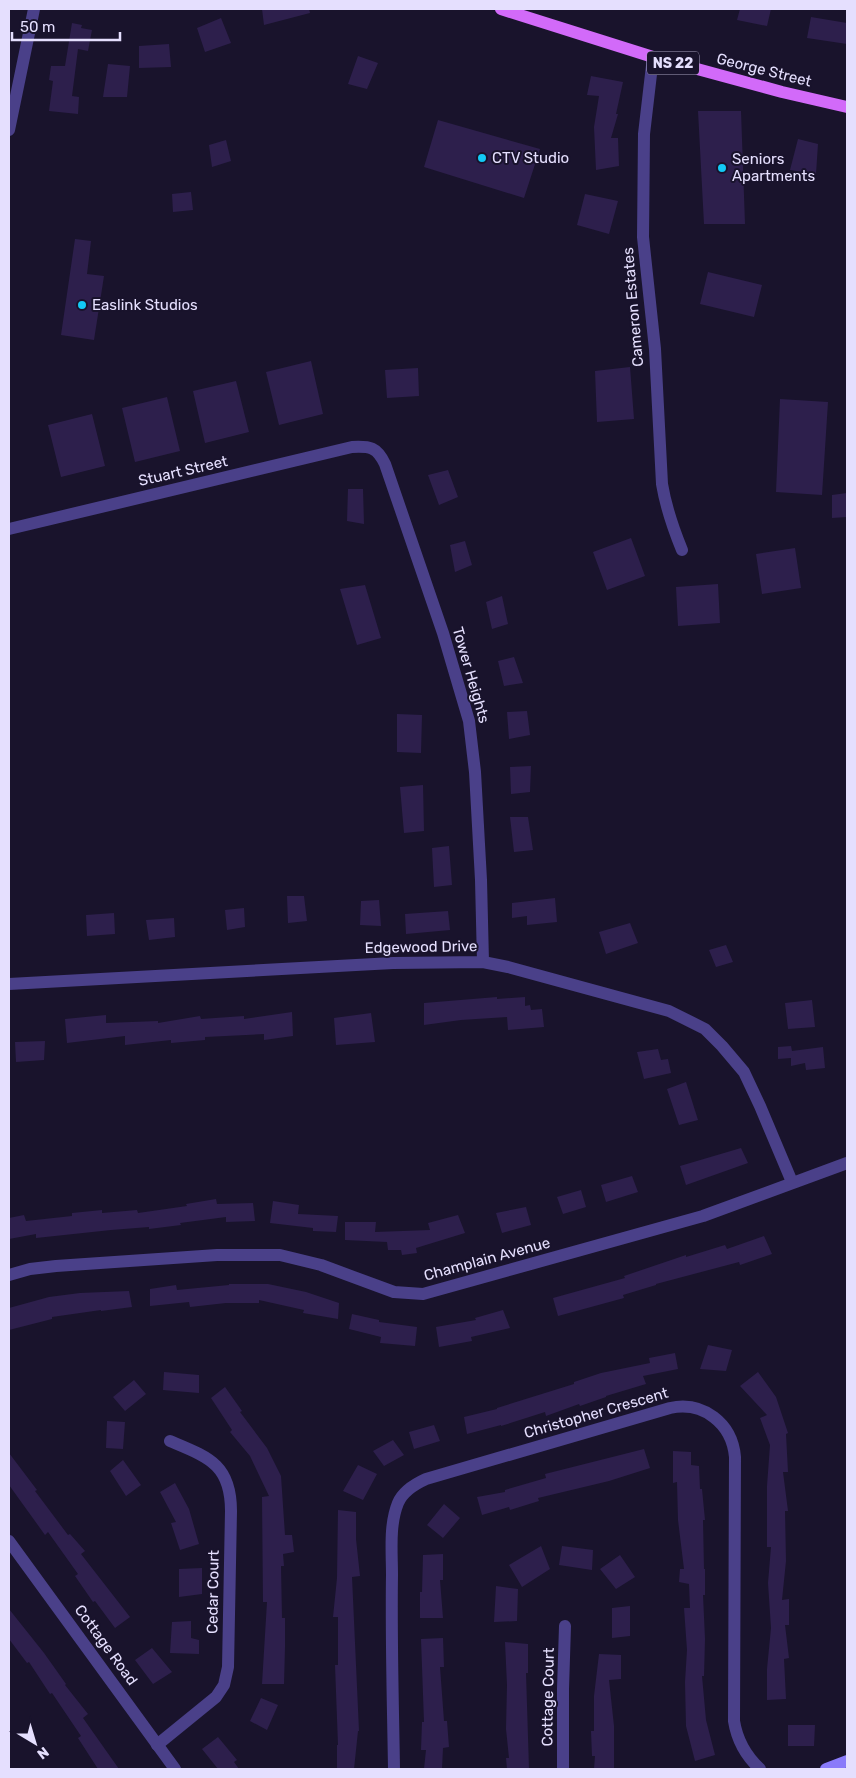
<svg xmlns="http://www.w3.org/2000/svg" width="856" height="1778" font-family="Rubik,sans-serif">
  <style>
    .building { fill: #2d1f4c }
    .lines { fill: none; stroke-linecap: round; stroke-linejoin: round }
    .minor { stroke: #4a4089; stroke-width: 12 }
    .tertiary { stroke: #4a4089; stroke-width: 12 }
    .secondary { stroke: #897afa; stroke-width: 12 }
    .primary { stroke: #d26af9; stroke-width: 12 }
    .poi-dot { fill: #13caf6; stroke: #19132c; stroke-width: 2 }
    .labels { text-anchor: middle; stroke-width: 4; stroke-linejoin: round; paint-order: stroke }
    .shield { fill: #19132c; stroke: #a8a2bf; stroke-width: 1 }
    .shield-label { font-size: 14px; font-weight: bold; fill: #e5dffe }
    .street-label { font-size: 15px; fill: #e5dffe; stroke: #19132c }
    .poi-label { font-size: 15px; fill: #e5dffe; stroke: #19132c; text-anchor: start }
  </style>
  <rect width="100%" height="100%" fill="#19132c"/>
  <path class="building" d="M262 9H309L310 13 264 25Z
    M740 9H771L767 26 737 20Z
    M811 17 847 23V44L807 38Z
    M221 18 231 43 205 52 197 28Z
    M72 23 82 25 81 28 92 30 88 51 78 49 72 96 79 97 78 114 49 111 53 81 49 80 51 66H65Z
    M169 44 171 67 139 68V46Z
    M358 56 378 63 367 89 348 84Z
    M108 64 130 66 127 97H103Z
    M591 76 623 82 616 114H618L611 138H618L619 166 596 170 594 127 599 96 587 95Z
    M698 111H741L745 224H704Z
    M438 120 540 149 524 198 424 167Z
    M798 139 818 144 816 174 790 170Z
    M226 140 231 161 212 167 209 145Z
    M191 192 193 210 173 212 172 194Z
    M585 194 618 201 609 234 577 225Z
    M75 239 91 241 87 274 104 276 94 340 61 335Z
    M708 272 762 285 754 317 700 304Z
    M311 361 323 414 279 425 266 372Z
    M630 367 634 419 597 422 595 371Z
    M418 368 419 396 387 398 385 370Z
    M236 381 249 432 205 443 193 391Z
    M167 397 180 451 135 462 122 408Z
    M780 399 828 402 822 495 776 492Z
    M92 414 105 466 61 477 48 425Z
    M448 470 458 497 439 505 428 475Z
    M348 489H363L364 524 347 521Z
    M847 493V517L832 518V495Z
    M631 538 645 576 607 590 593 552Z
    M465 541 472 565 455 572 450 545Z
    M795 548 801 588 762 594 756 554Z
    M718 584 720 623 678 626 676 587Z
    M365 585 381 638 357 645 340 589Z
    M502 596 508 624 492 629 486 602Z
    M514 657 523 683 504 686 498 661Z
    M527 711 530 735 509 739 507 712Z
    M397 714 422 715 421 753 397 752Z
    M531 766 530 792 511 794 510 767Z
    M423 785 424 831 404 833 400 787Z
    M510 817H528L533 850 514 852Z
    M449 846 452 885 434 887 432 848Z
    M287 896H304L307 921 288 923Z
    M555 898 557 922 527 925V916L512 918V903Z
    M379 900 381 926 360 925 361 901Z
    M244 908 245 927 227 930 225 910Z
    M448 911 450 930 406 934 405 914Z
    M114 913 115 934 87 936 86 915Z
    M174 918 175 937 149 940 146 920Z
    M630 923 638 943 606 954 599 932Z
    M726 945 733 962 716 967 709 950Z
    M497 997V999L525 997V1006L530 1005 531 1010 542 1009 544 1027 508 1030 507 1017 461 1020 424 1025V1003Z
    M812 1000 815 1027 788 1029 785 1003Z
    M292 1012 293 1036 264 1040V1034L205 1037V1040L171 1043V1040L125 1045V1036L67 1043 65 1019 106 1015V1023L158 1021V1023L200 1016 201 1019 244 1016V1019Z
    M371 1013 375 1042 336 1045 334 1018Z
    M45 1041 44 1060 16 1062 15 1042Z
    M791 1046 792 1051 823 1047 825 1068 806 1070 805 1063 791 1066V1058L778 1059V1047Z
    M658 1049 661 1060 668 1059 671 1073 644 1079 637 1052Z
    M686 1082 698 1120 679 1125 667 1089Z
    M741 1148 748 1163 686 1185 680 1166Z
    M632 1176 638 1192 606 1202 601 1185Z
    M581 1190 586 1207 563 1214 557 1197Z
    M216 1199 217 1204 253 1203 255 1221 226 1222V1217L180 1223 181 1225 149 1229V1227L111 1230 36 1238V1234L9 1239V1218L24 1215 26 1221 72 1216V1213L102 1210V1213L137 1210 138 1213 187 1206 186 1204Z
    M273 1201 299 1205 298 1214 338 1216 336 1232 313 1231V1228L270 1223Z
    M526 1207 531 1225 502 1233 496 1213Z
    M458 1215 465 1233 416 1248 417 1253 402 1255 401 1250H388L387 1242 345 1240V1222H376L375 1232 430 1230 428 1223Z
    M764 1236 772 1254 740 1265 739 1262 656 1284V1285L623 1295 624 1298 558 1316 553 1298 625 1278 624 1276 686 1255V1257L725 1245 727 1249Z
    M229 1284H268L306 1292 339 1303 338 1319 303 1313 304 1310 259 1300V1303H226L190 1307 189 1302 150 1306V1289L176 1285 177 1290 229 1285Z
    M129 1291 132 1307 101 1311V1310L52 1317V1319L9 1330V1308L49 1297 80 1293Z
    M503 1310 510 1328 471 1337 472 1341 439 1347 436 1327 476 1320 475 1318Z
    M352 1314 379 1320V1322L417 1327 415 1346 380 1343 381 1337 349 1329Z
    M708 1345 732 1350 726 1371 700 1369Z
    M675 1353 678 1369 643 1376 646 1384 606 1396V1397L580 1406 579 1404 546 1416 545 1412 501 1426V1425L467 1434 464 1417 497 1409V1408L574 1384V1382L601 1373 650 1363 649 1358Z
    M164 1372 199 1375V1393L163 1390Z
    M758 1372 776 1397 788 1433 786 1434 788 1472H783L788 1511H785L786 1561 782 1600 789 1599V1625H785L789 1658 784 1659 786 1699 767 1700V1669L771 1628 768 1583 771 1547H767V1486L770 1445 760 1418 767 1415 740 1386Z
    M134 1380 146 1394 125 1411 113 1397Z
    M225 1387 242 1411 240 1412 267 1448 281 1476 285 1535H292L294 1552 283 1554 284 1566H281L282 1618H285V1647L284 1684H262L267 1602H263L262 1497 269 1496 250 1456 230 1432 232 1430 211 1398Z
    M107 1421 125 1422 123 1449 106 1448Z
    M434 1425 440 1441 414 1449 409 1432Z
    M393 1440 404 1455 384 1466 373 1451Z
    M644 1449 650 1468 609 1481 538 1498 539 1501 510 1510 509 1507 482 1515 477 1497 505 1492V1490L546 1478 545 1474Z
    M673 1451 691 1452V1465L699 1466 700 1489H702L705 1520H703L704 1569H705V1595H703L705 1639 704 1676H702L706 1720 715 1755 695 1761 686 1726 685 1682 687 1650 684 1608H690L689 1584 679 1582 680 1569H684L678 1520 677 1482 673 1483Z
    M9 1453 37 1490 35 1491 68 1535 70 1534 85 1551 81 1554 130 1617 115 1628 95 1601 93 1602 75 1576 78 1574 48 1532 45 1535 9 1485Z
    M123 1460 141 1485 126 1496 110 1471Z
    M358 1465 377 1474 363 1500 343 1491Z
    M175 1483 189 1509 199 1544 180 1550 171 1523 176 1522 160 1492Z
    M444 1504 460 1518 443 1538 427 1525Z
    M338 1510 356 1512V1539L360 1576 352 1577 359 1731H358L354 1769H337V1745H338L335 1665H338V1617H333L337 1578Z
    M541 1546 550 1569 522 1587 509 1565Z
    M562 1546 593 1550 592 1570 559 1565Z
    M443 1554V1580H440L443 1618H420V1592H422L423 1555Z
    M620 1555 635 1577 616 1589 600 1569Z
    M202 1568V1594L179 1597V1569Z
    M496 1586 518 1589 517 1621 494 1622Z
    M630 1606V1636L612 1638V1608Z
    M9 1609 44 1653 66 1684 65 1685 88 1714 83 1718 119 1769H98L78 1738 81 1736 52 1693 50 1694 29 1662 27 1663 9 1639Z
    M191 1621V1638L199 1640V1654L170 1653 172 1622Z
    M443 1638 444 1667H440L444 1721H447L449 1747 443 1748 442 1769H424L426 1750H421L422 1722H424L421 1639Z
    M505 1642 528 1644V1673H526L529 1769H507L506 1758H509L506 1729 507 1685Z
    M152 1648 172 1672 153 1684 135 1660Z
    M599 1654 621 1655V1679L609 1680 614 1726V1769H594L595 1756H592L591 1731H594V1696Z
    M261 1698 278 1705 267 1730 250 1721Z
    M788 1725H815L814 1746H788Z
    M218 1737 237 1760 234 1762 239 1769H218L202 1749Z"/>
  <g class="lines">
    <path class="minor" d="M653 57 644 134 643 237 655 349 662 484C666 508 673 528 682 550
      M9 130 34 9
      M9 529 352 447C370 446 377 447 385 464L443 633 469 721 475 772 481 880 483 962
      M9 984 393 963 483 962 508 967 669 1011 705 1029 722 1046 744 1072 760 1106 792 1182
      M9 1275 30 1269 56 1266 217 1255H280L321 1265 394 1292 423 1294 703 1216 847 1163
      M157 1745 216 1697 224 1685 228 1667 231 1511C231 1464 208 1457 170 1441
      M394 1769C393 1704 391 1640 392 1575 392 1552 389 1525 398 1503 403 1491 415 1484 426 1479L670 1408C703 1401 732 1423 735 1457L734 1721C737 1740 746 1756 760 1769
      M563 1769V1689L565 1626"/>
    <path class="tertiary" d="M9 1541 175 1769"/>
    <path class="secondary" d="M826 1769 847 1761"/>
    <path class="primary" d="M501 9 653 57 782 92 847 107"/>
  </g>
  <g class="poi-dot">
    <circle cx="482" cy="158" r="5"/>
    <circle cx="722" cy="168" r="5"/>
    <circle cx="82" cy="305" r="5"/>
  </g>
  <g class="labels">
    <rect class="shield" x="647" y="51.5" width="52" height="23" rx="4"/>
    <g class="shield-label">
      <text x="673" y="68">NS 22</text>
    </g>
    <g class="street-label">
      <text transform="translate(764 70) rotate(14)" y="5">George Street</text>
      <text transform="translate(633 307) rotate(-95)" y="5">Cameron Estates</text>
      <text transform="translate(183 471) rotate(-13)" y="5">Stuart Street</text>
      <text transform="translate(471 675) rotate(74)" y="5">Tower Heights</text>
      <text transform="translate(421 947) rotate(-1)" y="5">Edgewood Drive</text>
      <text transform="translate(487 1259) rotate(-15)" y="5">Champlain Avenue</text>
      <text transform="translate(596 1413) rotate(-16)" y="5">Christopher Crescent</text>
      <text transform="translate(213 1592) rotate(-89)" y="5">Cedar Court</text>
      <text transform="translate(106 1645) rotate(54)" y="5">Cottage Road</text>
      <text transform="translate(548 1697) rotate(-89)" y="5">Cottage Court</text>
    </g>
    <g class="poi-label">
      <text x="492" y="163">CTV Studio</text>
      <text x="732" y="164">Seniors<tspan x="732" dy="17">Apartments</tspan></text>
      <text x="92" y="310">Easlink Studios</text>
    </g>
  </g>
  <rect width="856" height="1778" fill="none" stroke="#e5dffe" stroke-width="20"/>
  <g transform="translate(35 1743) rotate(142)" stroke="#19132c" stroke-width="4" paint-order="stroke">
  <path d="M0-4L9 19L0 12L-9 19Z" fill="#e5dffe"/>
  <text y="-8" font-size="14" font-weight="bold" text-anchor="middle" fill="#e5dffe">N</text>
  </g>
  <path d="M12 32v8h108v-8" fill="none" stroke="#e5dffe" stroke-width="2.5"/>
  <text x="20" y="32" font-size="15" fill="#e5dffe" stroke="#19132c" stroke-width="4" paint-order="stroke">50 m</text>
</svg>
